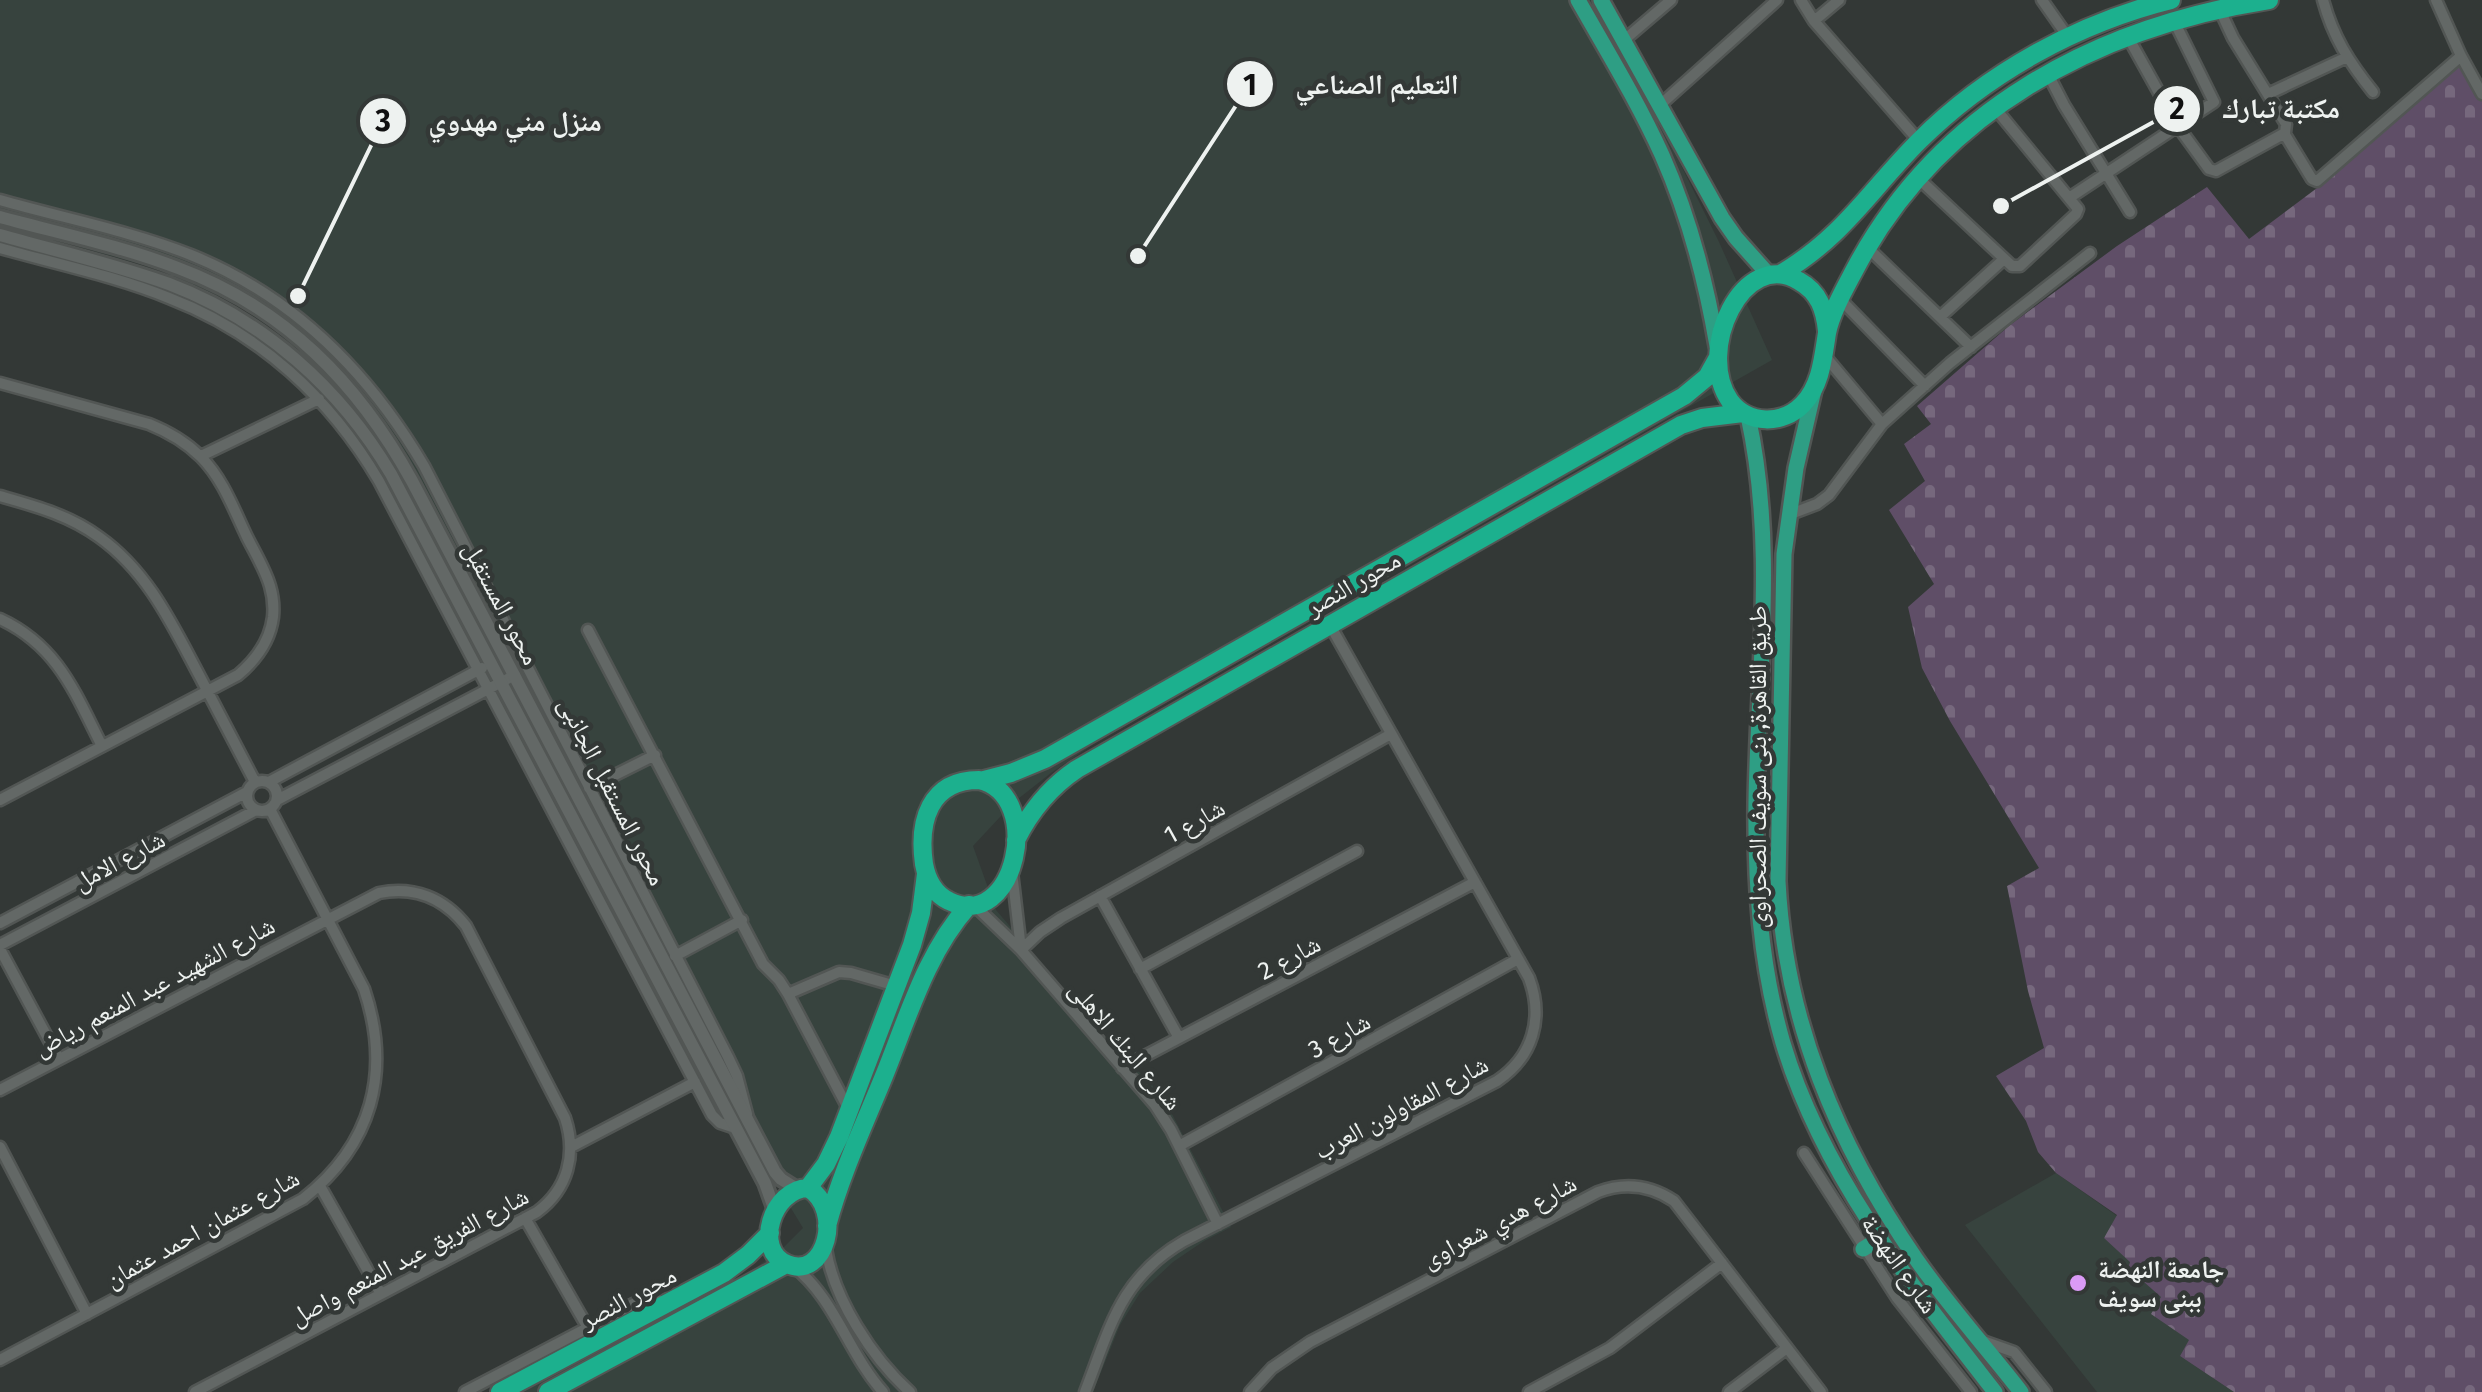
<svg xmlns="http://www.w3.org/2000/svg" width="2482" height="1392" font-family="'Fira Sans','Noto Naskh Arabic',sans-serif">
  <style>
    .built { fill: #37433e }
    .cemetery { fill: url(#cemetery-stones) }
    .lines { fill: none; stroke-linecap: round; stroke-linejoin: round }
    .minor-casing { stroke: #525654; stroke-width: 15 }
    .tertiary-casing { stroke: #525654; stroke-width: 18 }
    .primary-casing { stroke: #525654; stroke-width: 20 }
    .trunk-casing { stroke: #525654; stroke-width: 22 }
    .minor { stroke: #636866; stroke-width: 10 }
    .tertiary { stroke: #636866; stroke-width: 12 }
    .primary { stroke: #2e9e84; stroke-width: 15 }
    .trunk { stroke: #1cb08e; stroke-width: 18 }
    .poi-dot { fill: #da9af6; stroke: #333836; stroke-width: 4 }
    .labels { text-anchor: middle; stroke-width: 9; stroke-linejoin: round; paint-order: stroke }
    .street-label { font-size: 25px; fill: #eef2f0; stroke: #333836 }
    .poi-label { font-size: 25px; font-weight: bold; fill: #eef2f0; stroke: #333836; text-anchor: start }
    .leader { fill: none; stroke: #eef2f0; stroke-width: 4 }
    .callout-dot { fill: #eef2f0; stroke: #333836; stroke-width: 4 }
    .mark-label { font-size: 30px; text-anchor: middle; font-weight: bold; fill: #111 }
    .callout-label { font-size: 28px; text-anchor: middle; font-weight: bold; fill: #eef2f0; stroke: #333836; stroke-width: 9; stroke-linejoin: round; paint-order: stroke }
  </style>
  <defs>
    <pattern id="cemetery-stones" width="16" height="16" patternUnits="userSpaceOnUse" patternTransform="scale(2.5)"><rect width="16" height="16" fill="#5f4e67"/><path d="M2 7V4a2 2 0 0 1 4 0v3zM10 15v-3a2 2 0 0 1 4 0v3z" fill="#76687d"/></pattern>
  </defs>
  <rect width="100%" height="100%" fill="#333836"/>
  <path class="built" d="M0 0H1591L1668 139 1719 242 1772 360 1095 743 1051 773 1014 802 973 846 996 910 1115 1049 1161 1093 1231 1227 1204 1241 1173 1262 1140 1293 1120 1325 1093 1392H521L755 1268 781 1250 803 1228 746 1134 408 485 370 426 341 389 308 354 242 306 161 270 0 224Z
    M2056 1173 2117 1216 2130 1262 2128 1269 2162 1297 2190 1340 2180 1356 2234 1392H2097L1965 1225Z"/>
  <path class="cemetery" d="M2464 66 2482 99V1392H2234L2180 1356 2189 1340 2151 1314 2161 1297 2128 1268 2130 1262 2104 1238 2117 1215 2056 1173 2038 1152 2026 1121 1996 1076 2044 1048 2028 991 2007 886 2039 868 1950 721 1922 668 1908 607 1934 584 1889 510 1925 481 1904 444 1931 424 1917 406 2010 325 2117 246 2207 187 2249 239 2333 176 2450 70Z"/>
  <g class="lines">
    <defs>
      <path id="minor" d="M1801 0 1814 21 1919 141
        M2042 0 2068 37
        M2323 0C2333 37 2349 62 2373 92
        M2436 0 2461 56 2482 94
        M1814 21 1839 0
        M2128 37 2177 125 2209 169 2216 171 2285 133 2286 124 2233 38 2219 8
        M1623 41 1671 0
        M2048 74 2064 105 2130 212
        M2268 94 2345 58
        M1659 106 1777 0
        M2284 133 2312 179 2317 181 2461 56
        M1918 178 2012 266H2020L2076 214 2078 209 1995 108
        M2069 198 2214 102 2174 21
        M0 200C63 218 131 231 191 255 293 296 369 373 424 466L728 1057 737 1076 747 1114
        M0 248C56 264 115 276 169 298 260 333 330 398 379 481L712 1115 720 1123 735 1128
        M1868 248 1971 347
        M1840 299 1925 386
        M1940 317 2004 259
        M1825 356 1882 424
        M0 383 149 424C169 432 186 442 201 457 223 479 234 510 247 537 255 553 265 569 270 586 273 596 274 607 273 617 270 641 257 659 238 675L0 800
        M201 456 319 399
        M0 496C35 506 69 515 99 537 147 571 171 622 198 673 217 709 236 746 255 782
        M1788 515 1817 504 1829 495 1882 424 1950 363 2090 253
        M0 619C58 646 75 693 102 746
        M588 630 763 964 779 980 788 994 849 1110
        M247 796a15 15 0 1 1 30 0a15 15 0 1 1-30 0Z
        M269 782 482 668
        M589 788 655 755
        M277 800 515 675
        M1012 872 1021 949
        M1100 896 1179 1038
        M974 905 1021 950 1155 1105 1171 1130 1218 1224
        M0 923 247 792
        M0 945 256 810
        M0 949 59 1059
        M1021 950 1040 932 1061 918 1391 734
        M675 956 742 920
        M1140 969 1357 851
        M788 994 839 972 851 973 896 986
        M1122 1068 1475 882
        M0 1090 379 893C414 886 444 898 466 926L565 1118C577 1154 568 1189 537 1212L195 1392
        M1179 1146 1518 959
        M0 1147 87 1314
        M571 1147 695 1082
        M1804 1153 1897 1298 1971 1392
        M320 1186 381 1294
        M525 1218 588 1328
        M826 1249C834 1299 872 1358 910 1392
        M793 1266C835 1298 848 1353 883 1392
        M1983 1341 2014 1352 2046 1392
        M0 1360 303 1199C372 1145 392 1072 364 989L270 809
        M465 1392 639 1301 652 1298 668 1304
        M1085 1392C1110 1328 1120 1278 1184 1241L1497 1081C1533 1057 1544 1018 1529 978L1330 625
        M1250 1392 1272 1368 1310 1342 1598 1192C1625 1182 1650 1185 1674 1201L1821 1392
        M1529 1392 1610 1348 1722 1263
        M1729 1392 1787 1348"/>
      <path id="tertiary" d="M0 217C59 233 121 246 178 268 285 308 358 383 412 481L775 1172 781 1179 797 1189
        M0 235C56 251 114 264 169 284 264 320 340 388 391 474L765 1183 775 1211"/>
      <path id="primary" d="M1578 0C1607 51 1638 102 1662 155 1689 216 1706 281 1717 346
        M1601 0 1722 218 1736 238 1769 275
        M1814 390 1796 468 1784 554 1778 881C1785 1021 1837 1144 1916 1259 1948 1305 1986 1347 2021 1392
        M1748 416C1776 543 1758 673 1756 802 1755 884 1760 964 1783 1043 1822 1174 1912 1286 1995 1392
        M1863 1249 1881 1238"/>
      <path id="trunk" d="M1782 273C1844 236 1870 190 1919 141 1987 73 2078 23 2171 0
        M1827 331C1825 310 1819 292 1799 281 1743 247 1695 351 1730 401 1748 425 1783 425 1803 404 1821 385 1823 358 1827 333 1831 313 1844 290 1854 271 1938 111 2096 27 2269 0
        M979 780C1046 795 1015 934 949 901 934 894 927 880 924 864 918 822 929 780 979 780Z
        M984 780 1011 773 1045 759 1684 396 1707 377 1717 359
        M1016 840C1031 810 1050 787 1077 769L1681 425 1702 418 1743 413
        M808 1188 826 1164 839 1137 912 945 921 913 926 874
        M808 1188C844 1209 826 1281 787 1264 753 1250 772 1189 808 1188Z
        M827 1226C841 1174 864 1125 884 1076 908 1017 926 953 969 905
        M500 1392 724 1273 748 1255 770 1233
        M548 1392 786 1264"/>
    </defs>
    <use href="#minor" class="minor-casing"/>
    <use href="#tertiary" class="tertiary-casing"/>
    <use href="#primary" class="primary-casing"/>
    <use href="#trunk" class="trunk-casing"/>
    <use href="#minor" class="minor"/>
    <use href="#tertiary" class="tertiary"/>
    <use href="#primary" class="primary"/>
    <use href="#trunk" class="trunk"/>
  </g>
  <circle class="poi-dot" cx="2078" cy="1283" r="10"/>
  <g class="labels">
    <g class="street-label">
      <text transform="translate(1353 583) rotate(-30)" y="9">محور النصر</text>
      <text transform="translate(502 603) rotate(62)" y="9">محور المستقبل</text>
      <text transform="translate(1757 767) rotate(-90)" y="9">طريق القاهرة, بنى سويف الصحراوى</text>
      <text transform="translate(613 791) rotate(63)" y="9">محور المستقبل الجانبى</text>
      <text transform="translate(1194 821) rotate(-29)" y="9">شارع 1</text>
      <text transform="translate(119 860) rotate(-28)" y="9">شارع الامل</text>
      <text transform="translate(1289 957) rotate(-28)" y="9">شارع 2</text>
      <text transform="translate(154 986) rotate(-28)" y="9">شارع الشهيد عبد المنعم رياض</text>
      <text transform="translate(1339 1035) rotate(-29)" y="9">شارع 3</text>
      <text transform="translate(1126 1045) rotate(50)" y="9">شارع البنك الاهلى</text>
      <text transform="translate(1401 1107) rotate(-28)" y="9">شارع المقاولون العرب</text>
      <text transform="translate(1499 1221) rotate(-28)" y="9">شارع هدي شعراوى</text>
      <text transform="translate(202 1228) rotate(-29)" y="9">شارع عثمان احمد عثمان</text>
      <text transform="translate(409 1256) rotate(-28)" y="9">شارع الفريق عبد المنعم واصل</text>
      <text transform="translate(1900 1264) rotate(55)" y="9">شارع النهضة</text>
      <text transform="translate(628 1297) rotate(-28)" y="9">محور النصر</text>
    </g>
    <g class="poi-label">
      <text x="2098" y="1278">جامعة النهضة<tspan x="2098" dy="29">ببنى سويف</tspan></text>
    </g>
  </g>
  <path class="leader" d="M1138 256L1250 84M2001 206L2177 109M298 296L383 121"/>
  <g class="callout-dot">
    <circle cx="1138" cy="256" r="10"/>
    <circle cx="2001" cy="206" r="10"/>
    <circle cx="298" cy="296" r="10"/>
    <circle cx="1250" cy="84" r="25"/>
    <circle cx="2177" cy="109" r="25"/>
    <circle cx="383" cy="121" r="25"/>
  </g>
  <g class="mark-label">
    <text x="1250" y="95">1</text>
    <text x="2177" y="119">2</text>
    <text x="383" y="131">3</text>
  </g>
  <g class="callout-label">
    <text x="1377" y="94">التعليم الصناعي</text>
    <text x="2281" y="118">مكتبة تبارك</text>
    <text x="515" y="131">منزل مني مهدوي</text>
  </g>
</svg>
